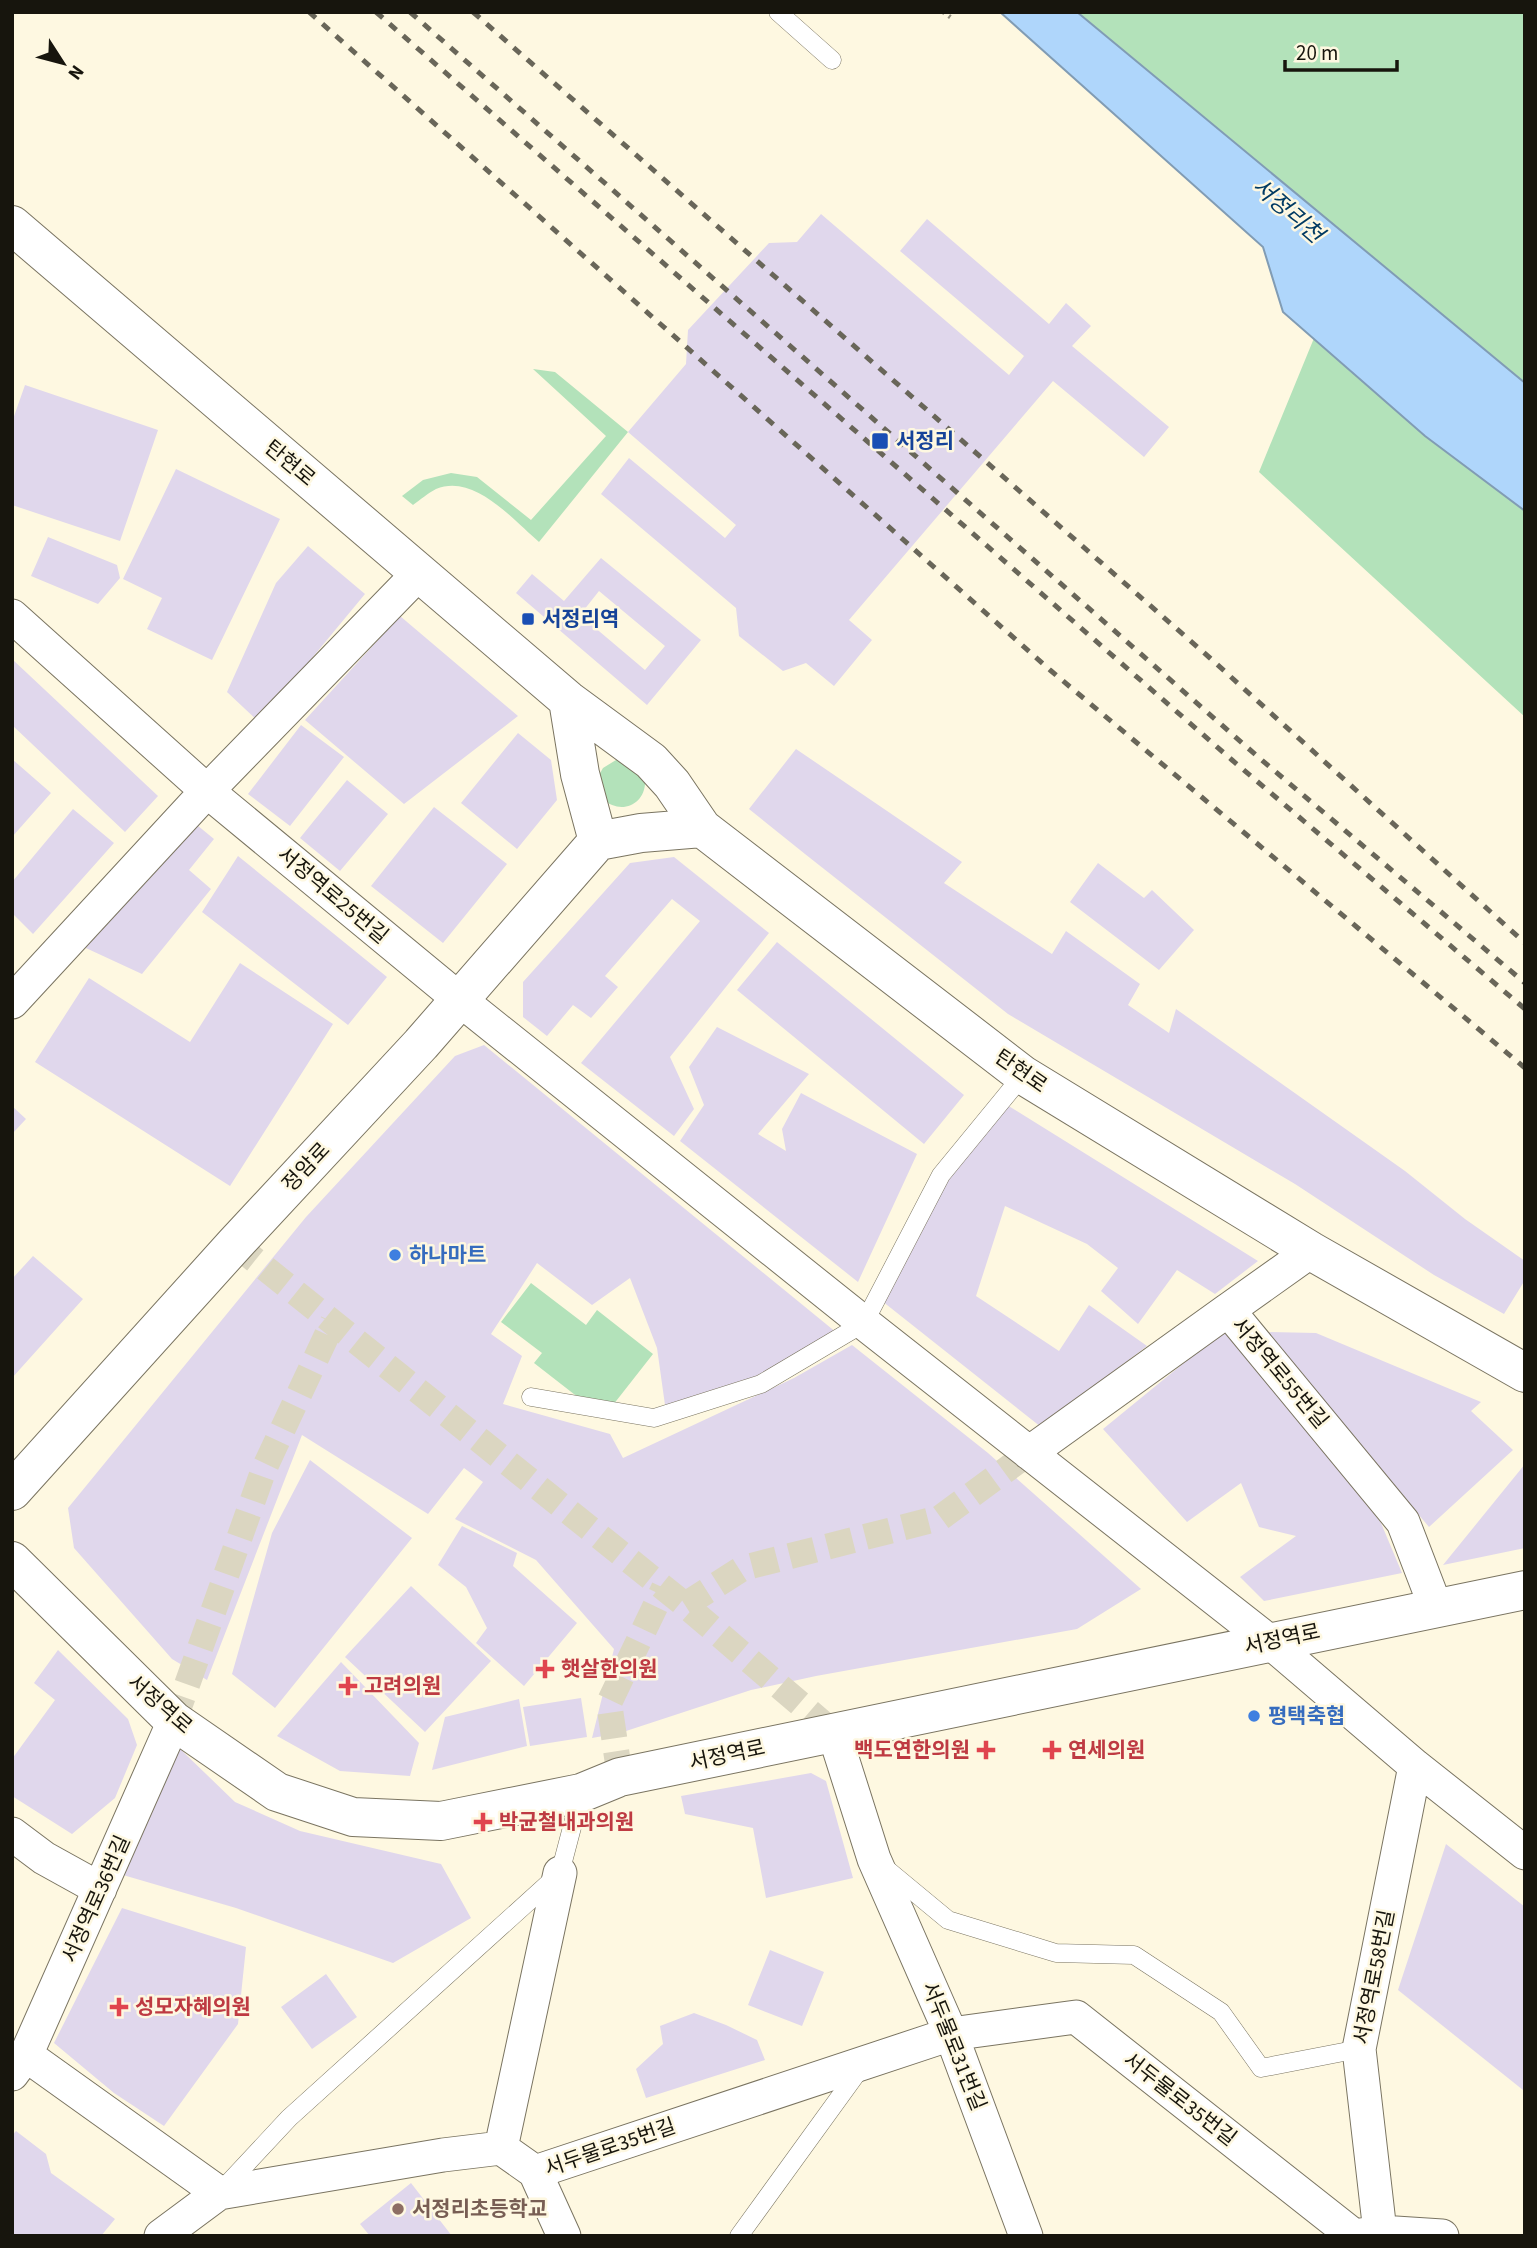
<svg xmlns="http://www.w3.org/2000/svg" width="1537" height="2248" font-family="'Source Sans 3','Noto Sans KR',sans-serif">
  <style>
    .green { fill: #b3e2ba }
    .water { fill: #afd6fb; stroke: #819cb4; stroke-width: 2 }
    .building { fill: #e0d7ec; fill-rule: evenodd }
    .lines { fill: none; stroke-linecap: round; stroke-linejoin: round }
    .pedestrian-tunnel { stroke: #dbd6c1; stroke-width: 26; stroke-dasharray: 26 13; stroke-linecap: butt }
    .service-casing { stroke: #7a7461; stroke-width: 19 }
    .minor-casing { stroke: #7a7461; stroke-width: 35 }
    .tertiary-casing { stroke: #7a7461; stroke-width: 40 }
    .path { stroke: #938f7f; stroke-width: 4.5; stroke-dasharray: 2 5; stroke-linecap: butt }
    .service { stroke: #fff; stroke-width: 18 }
    .minor { stroke: #fff; stroke-width: 33 }
    .tertiary { stroke: #fff; stroke-width: 38 }
    .rail { stroke: #696659; stroke-width: 5; stroke-dasharray: 9 9; stroke-linecap: butt }
    .transit-dot { fill: #1a4fb4; stroke: #fef8e1; stroke-width: 2.5 }
    .shop-dot { fill: #3f7fe0; stroke: #fef8e1; stroke-width: 2.5 }
    .health-dot { fill: #e0444e; stroke: #fef8e1; stroke-width: 2.5 }
    .education-dot { fill: #8d6e63; stroke: #fef8e1; stroke-width: 2.5 }
    .labels { text-anchor: middle; stroke-width: 5; stroke-linejoin: round; paint-order: stroke }
    .transit-label { font-size: 21px; font-weight: bold; fill: #164399; stroke: #fef8e1; text-anchor: start }
    .street-label { font-size: 21px; fill: #17150d; stroke: #fef8e1 }
    .shop-label { font-size: 21px; font-weight: bold; fill: #366cbe; stroke: #fef8e1; text-anchor: start }
    .health-label { font-size: 21px; font-weight: bold; fill: #be3a42; stroke: #fef8e1; text-anchor: start }
    .education-label { font-size: 21px; font-weight: bold; fill: #785e54; stroke: #fef8e1; text-anchor: start }
    .water-label { font-size: 23px; font-style: italic; fill: #003a63; stroke: #fef8e1 }
  </style>
  <rect width="100%" height="100%" fill="#fef8e1"/>
  <path class="green" d="M1022 12H1525V717L1259 472 1342 270Z
    M533 369 555 372 628 432 539 542C512 519 474 473 436 489 428 493 420 500 413 505L402 496 423 480 451 473 477 477 531 520 606 436Z
    M616 760H624L645 779C647 804 621 816 603 799L599 775 603 768Z
    M531 1283 586 1325 597 1310 653 1354 613 1405H588L534 1363 542 1353 501 1322Z"/>
  <path class="water" d="M1000 12H1077L1525 383V511L1425 436 1283 312 1263 247Z"/>
  <path class="building" d="M821 214 1009 375 1024 356 900 251 927 219 1049 324 1066 303 1091 326 1072 346 1169 427 1144 457 1053 381 849 620 872 640 834 686 806 663 783 671 739 636 736 608 601 494 629 458 725 538 736 525 628 432 686 364 688 330 769 243 797 242Z
    M25 385 158 430 120 541 12 505V422Z
    M176 469 280 519 212 660 147 629 162 598 123 579Z
    M48 537 117 565 120 578 98 604 31 576Z
    M308 546 365 594 259 722 227 692 276 583Z
    M601 558 701 640 647 705 516 593 532 574 564 601ZM599 591 665 646 645 670 580 615Z
    M400 616 518 716 404 804 305 720Z
    M12 659 158 796 125 832 12 725Z
    M301 725 344 757 290 826 248 794Z
    M518 733 551 760 557 800 517 849 461 803Z
    M796 749 962 862 944 883 1052 954 1066 931 1140 984 1128 1005 1169 1033 1176 1009 1405 1171 1465 1219 1525 1261V1280L1504 1314 1434 1275 1295 1184 1008 1014 805 854 749 809Z
    M12 759 51 793 12 837Z
    M347 780 388 814 340 871 300 838Z
    M434 807 507 864 443 943 371 886Z
    M73 809 114 843 33 934 12 913V882Z
    M186 816 214 839 189 870 211 889 142 974 75 943Z
    M238 856 387 977 348 1025 202 912Z
    M674 857 769 933 670 1057 694 1109 674 1136 581 1063 700 921 672 899 605 976 618 987 591 1018 573 1005 547 1036 523 1017V982L630 863Z
    M1098 863 1144 898 1152 890 1194 930 1159 970 1070 902Z
    M777 942 964 1095 924 1144 737 990Z
    M240 963 333 1024 230 1186 35 1062 89 978 190 1042Z
    M717 1027 809 1074 758 1134 786 1151 782 1129 801 1093 917 1154 858 1282 680 1141 704 1105 689 1067Z
    M484 1045 837 1333 749 1380 665 1405 657 1348 630 1278 592 1305 537 1263 491 1334 522 1356 503 1404 610 1434 623 1458 794 1378 852 1345 988 1453 1141 1589 1077 1629 816 1676 751 1690 620 1733 592 1738 614 1649 536 1560 455 1519 483 1482 464 1468 428 1514 302 1435 207 1680 172 1659 74 1548 68 1508 306 1217 455 1056Z
    M1007 1105 1258 1261 1215 1294 1177 1270 1138 1324 1101 1291 1118 1268 1087 1244 1005 1206 976 1296 1059 1351 1089 1305 1147 1346 1041 1427 882 1301 948 1178Z
    M12 1106 26 1119 12 1134Z
    M33 1256 83 1299 12 1378V1279Z
    M1223 1331 1311 1432 1356 1489 1381 1523 1402 1573 1264 1601 1240 1577 1296 1536 1259 1527 1241 1483 1187 1522 1103 1429Z
    M1265 1332 1316 1333 1481 1402 1471 1411 1513 1450 1429 1527Z
    M310 1460 412 1538 275 1708 232 1674 272 1533Z
    M1525 1464V1548L1443 1565Z
    M462 1526 517 1553 513 1566 577 1623 524 1686 476 1643 487 1628 466 1587 438 1565Z
    M411 1586 491 1661 425 1732 345 1657Z
    M58 1650 128 1719 137 1745 115 1798 72 1834 12 1796V1759L55 1700 34 1683Z
    M341 1662 419 1743 410 1776 340 1771 277 1736Z
    M581 1698 587 1737 530 1746 523 1707Z
    M519 1699 527 1746 432 1770 445 1717Z
    M176 1745 235 1802 300 1831 441 1864 471 1918 393 1963 236 1908 123 1875Z
    M811 1773 826 1781 853 1878 766 1898 753 1828 685 1814 681 1796Z
    M1446 1844 1525 1907V2088L1523 2090 1398 1990Z
    M122 1908 246 1947 238 2024 164 2126 114 2093 54 2043Z
    M770 1950 824 1972 802 2026 748 2005Z
    M326 1974 357 2017 312 2049 281 2007Z
    M694 2013 726 2025 757 2040 765 2060 646 2098 636 2069 663 2044 660 2026Z
    M16 2131 46 2154 51 2173 115 2219 101 2236H12V2136Z
    M411 2183 452 2236H370L360 2224Z"/>
  <g class="lines">
    <path class="pedestrian-tunnel" d="M235 1244 685 1605 834 1733
      M685 1605 743 1568 940 1518 1029 1453
      M174 1721 264 1469 333 1322
      M620 1777 609 1703 664 1588"/>
    <defs>
      <path id="service" d="M778 12 832 60
        M531 1397 654 1418 761 1384 864 1323 941 1175 1023 1075
        M884 1867 948 1920 1056 1953 1134 1955 1221 2012 1261 2068 1359 2049
        M221 2191 289 2118 560 1873 581 1793
        M739 2236 860 2069"/>
      <path id="minor" d="M12 616 207 791 459 999 864 1323 1270 1642 1415 1766 1525 1853
        M12 1002 207 791 419 573
        M1228 1310 1311 1251
        M1029 1453 1228 1310 1403 1522 1436 1608
        M834 1733 874 1859 951 2034 1026 2236
        M12 1834 44 1858 100 1889
        M26 2055 219 2193
        M12 2074 26 2055 174 1721
        M501 2148 560 1873
        M535 2172 564 2236
        M1380 2232 1359 2049 1415 1766
        M161 2236 219 2193 443 2155 501 2148 535 2172 951 2034 1076 2017 1354 2236 1380 2232 1442 2236"/>
      <path id="tertiary" d="M12 225 568 700 651 761 672 784 702 828 1023 1075 1311 1251 1525 1373
        M568 700 580 774 598 841
        M598 841 641 833 702 828
        M12 1491 235 1244 421 1044 598 841
        M12 1561 174 1721 277 1792 353 1817 441 1821 581 1793 620 1777 1525 1590"/>
    </defs>
    <use href="#service" class="service-casing"/>
    <use href="#minor" class="minor-casing"/>
    <use href="#tertiary" class="tertiary-casing"/>
    <path class="path" d="M943 12 953 19"/>
    <use href="#service" class="service"/>
    <use href="#minor" class="minor"/>
    <use href="#tertiary" class="tertiary"/>
    <path class="rail" d="M309 12 1050 670 1525 1068
      M376 12 1232 760 1525 1009
      M410 12 1257 756 1525 983
      M473 12 1210 658 1525 943"/>
  </g>
  <g class="transit-dot">
    <rect x="871" y="432" width="18" height="18" rx="3.5"/>
    <rect x="521" y="612" width="14" height="14" rx="3.5"/>
  </g>
  <g class="shop-dot">
    <circle cx="395" cy="1255" r="7"/>
    <circle cx="1254" cy="1716" r="7"/>
  </g>
  <g class="health-dot">
    <path d="M541.5 1658.5h7v7h7v7h-7v7h-7v-7h-7v-7h7z"/>
    <path d="M344.5 1675.5h7v7h7v7h-7v7h-7v-7h-7v-7h7z"/>
    <path d="M982.5 1739.5h7v7h7v7h-7v7h-7v-7h-7v-7h7z"/>
    <path d="M1048.5 1739.5h7v7h7v7h-7v7h-7v-7h-7v-7h7z"/>
    <path d="M479.5 1811.5h7v7h7v7h-7v7h-7v-7h-7v-7h7z"/>
    <path d="M115.5 1996.5h7v7h7v7h-7v7h-7v-7h-7v-7h7z"/>
  </g>
  <circle class="education-dot" cx="398" cy="2209" r="7"/>
  <g class="labels">
    <g class="transit-label">
      <text x="896" y="448">서정리</text>
      <text x="542" y="626">서정리역</text>
    </g>
    <g class="street-label">
      <text transform="translate(290 463) rotate(40)" y="7">탄현로</text>
      <text transform="translate(333 895) rotate(40)" y="7">서정역로25번길</text>
      <text transform="translate(1021 1071) rotate(35)" y="7">탄현로</text>
      <text transform="translate(306 1167) rotate(-47)" y="7">정암로</text>
      <text transform="translate(1280 1373) rotate(50)" y="7">서정역로55번길</text>
      <text transform="translate(1282 1639) rotate(-12)" y="7">서정역로</text>
      <text transform="translate(160 1704) rotate(41)" y="7">서정역로</text>
      <text transform="translate(727 1755) rotate(-12)" y="7">서정역로</text>
      <text transform="translate(96 1899) rotate(-66)" y="7">서정역로36번길</text>
      <text transform="translate(1374 1977) rotate(-79)" y="7">서정역로58번길</text>
      <text transform="translate(954 2046) rotate(68)" y="7">서두물로31번길</text>
      <text transform="translate(1180 2099) rotate(38)" y="7">서두물로35번길</text>
      <text transform="translate(610 2147) rotate(-19)" y="7">서두물로35번길</text>
    </g>
    <g class="shop-label">
      <text x="409" y="1262">하나마트</text>
      <text x="1268" y="1723">평택축협</text>
    </g>
    <g class="health-label">
      <text x="561" y="1676">햇살한의원</text>
      <text x="364" y="1693">고려의원</text>
      <text x="970" y="1757" text-anchor="end">백도연한의원</text>
      <text x="1068" y="1757">연세의원</text>
      <text x="499" y="1829">박균철내과의원</text>
      <text x="135" y="2014">성모자혜의원</text>
    </g>
    <g class="education-label">
      <text x="412" y="2216">서정리초등학교</text>
    </g>
    <g class="water-label">
      <text transform="translate(1288 210) rotate(41)" y="8">서정리천</text>
    </g>
  </g>
  <rect width="1537" height="2248" fill="none" stroke="#17150d" stroke-width="28"/>
  <g transform="translate(63 63) rotate(126)" stroke="#fef8e1" stroke-width="5" paint-order="stroke">
  <path d="M0-5L12 26L0 18L-12 26Z" fill="#17150d"/>
  <text y="-10" font-size="19" font-weight="bold" text-anchor="middle" fill="#17150d">N</text>
  </g>
  <path d="M1285 60v10h112v-10" fill="none" stroke="#17150d" stroke-width="3.5"/>
  <text x="1296" y="60" font-size="21" fill="#17150d" stroke="#fef8e1" stroke-width="5" paint-order="stroke">20 m</text>
</svg>
